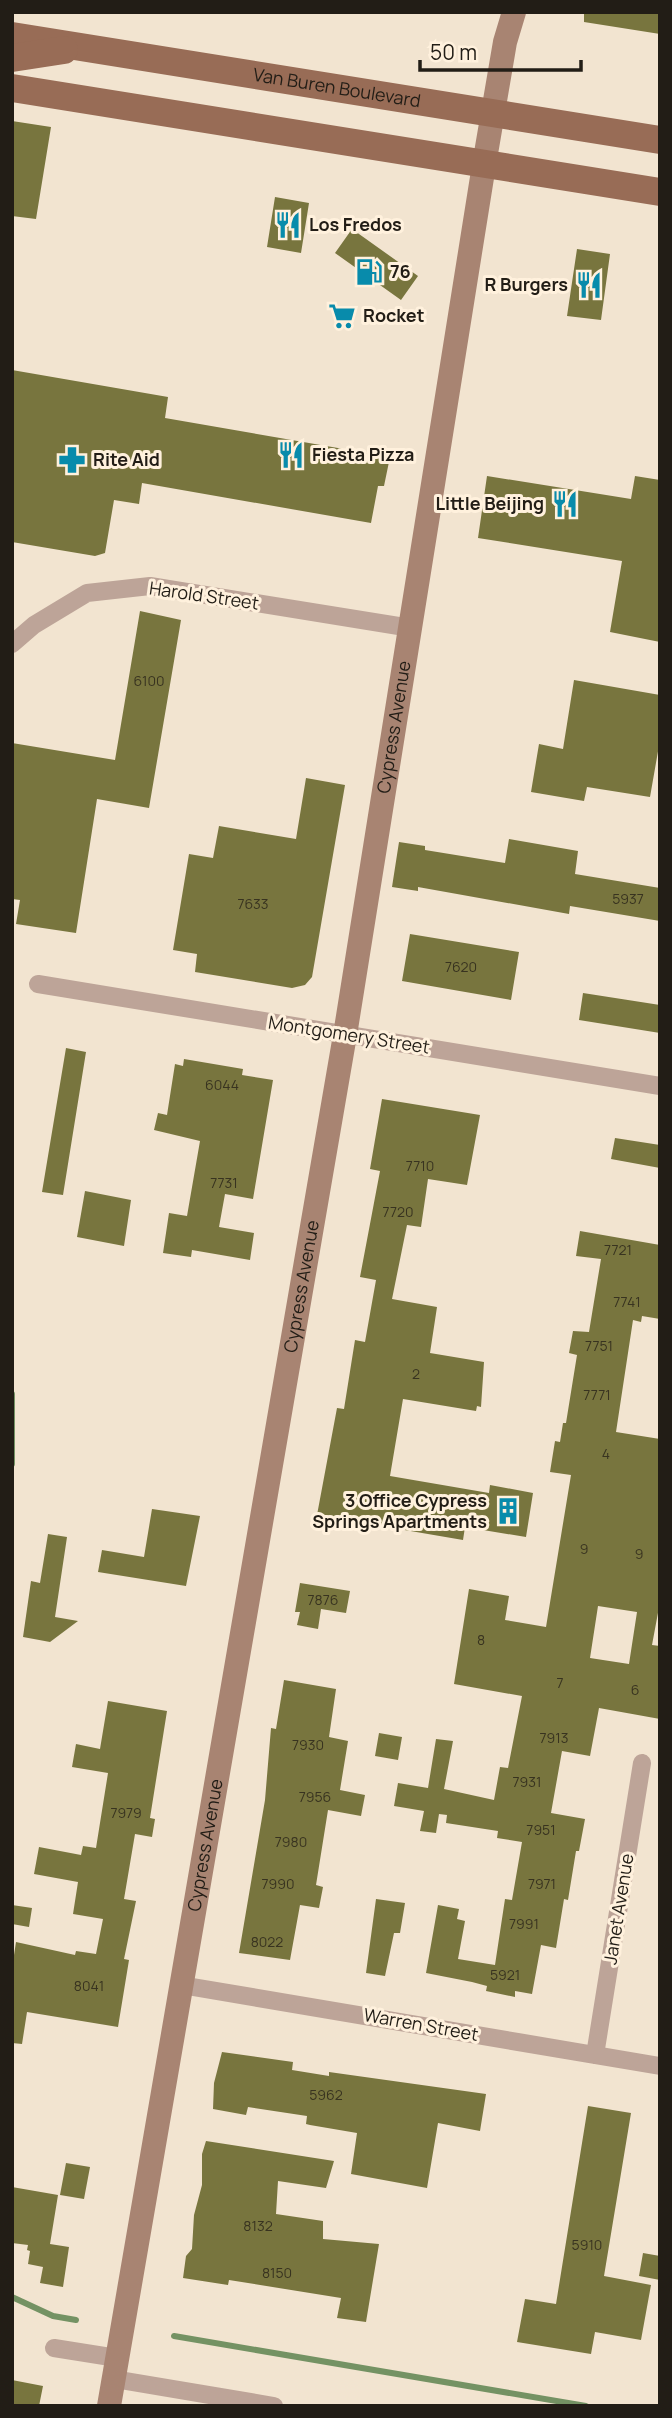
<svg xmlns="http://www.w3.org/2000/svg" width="672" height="2418" font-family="Manrope,sans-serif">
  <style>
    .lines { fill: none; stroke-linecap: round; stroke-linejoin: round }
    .stream { stroke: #749263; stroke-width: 6 }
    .building { fill: #78753e; fill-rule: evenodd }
    .street { stroke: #bda498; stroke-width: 18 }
    .secondary { stroke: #a88472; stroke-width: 24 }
    .primary { stroke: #986c56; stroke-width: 28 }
    .labels { text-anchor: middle; stroke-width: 6; stroke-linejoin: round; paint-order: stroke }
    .number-label { font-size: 14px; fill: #383320 }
    .street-label { font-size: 18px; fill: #221d16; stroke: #fff1dd }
    .poi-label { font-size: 18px; font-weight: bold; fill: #221d16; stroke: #fff1dd; text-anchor: start }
  </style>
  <rect width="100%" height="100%" fill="#f2e4d0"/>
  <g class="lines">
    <path class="stream" d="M12 1394V1464
      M12 2297 53 2316 76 2320
      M174 2336 586 2406"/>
  </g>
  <path class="building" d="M584 12H660V34L584 22Z
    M12 121 51 127 36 219 12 216Z
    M275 197 309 203 301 253 267 247Z
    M352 229 418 276 401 300 335 253Z
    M577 249 610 254 601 320 567 316Z
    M12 370 168 397 165 418 390 457 384 486H378L371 523 142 483 139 504 114 500 105 553 95 556 12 542Z
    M487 476 631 499 635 476 660 480V642L610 632 622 561 478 538Z
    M140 611 181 620 149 808 97 799 76 933 16 924 20 900 12 899V743L115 760Z
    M574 680 660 695V740L650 797 587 787 584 801 531 792 539 744 563 749Z
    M306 778 345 785 312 977 305 985 292 988 195 972 197 954 173 950 189 854 213 858 219 826 296 839Z
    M509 839 578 851 575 874 660 888V921L570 906 569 914 418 887V891L392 887 399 842 425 846V850L505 863Z
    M410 934 519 952 511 1000 402 981Z
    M583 993 660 1005V1033L579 1020Z
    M66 1048 86 1052 63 1195 42 1192Z
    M184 1059 243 1069 242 1075 273 1080 253 1199 225 1194 219 1227 254 1233 250 1260 192 1250 191 1257 163 1253 169 1213 187 1216 200 1141 154 1130 158 1113 167 1115 175 1064 183 1066Z
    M382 1099 480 1115 467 1185 428 1179 421 1227 407 1225 392 1299 437 1307 430 1353 484 1362 481 1407 477 1406 476 1411 403 1399 390 1476 489 1493 490 1485 533 1493 526 1537 465 1527 463 1540 317 1515 337 1408 344 1409 355 1340 365 1342 376 1280 360 1277 380 1171 370 1169Z
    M615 1138 660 1145V1168L611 1159Z
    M85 1191 131 1200 124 1246 77 1237Z
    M580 1231 660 1245V1319L642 1316 641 1322 633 1320 616 1432 660 1439V1602L652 1645 660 1646V1719L599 1708 590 1756 562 1751 551 1813 585 1819 579 1851H576L568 1900 564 1899 556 1948 541 1945 532 1994 515 1991V1997L486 1991 487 1986 472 1982 426 1973 438 1905 459 1909 457 1919 465 1921 458 1959 495 1965 505 1899 512 1900 522 1842 497 1838 498 1831 446 1823 447 1815 439 1814 436 1833 420 1831 424 1811 394 1806 398 1783 428 1788 436 1739 453 1741 444 1789 494 1800 500 1767 508 1768 522 1696 454 1684 469 1589 509 1596 505 1620 546 1627 571 1475 550 1472 555 1441 560 1442 563 1423H566L577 1355 569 1353 573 1331 589 1332 601 1259 576 1256ZM598 1606 637 1612 629 1664 590 1658Z
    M152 1509 200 1516 186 1586 98 1572 102 1550 144 1557Z
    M48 1534 67 1537 55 1617 78 1621 50 1642 23 1637 31 1581 40 1583Z
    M300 1583 350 1591 346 1613 321 1609 318 1629 297 1625 300 1612H295Z
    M284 1680 336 1689 329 1737 348 1741 340 1790 365 1795 361 1816 328 1810 316 1885 323 1887 319 1908 300 1905 290 1960 239 1953 265 1800 271 1728 276 1729Z
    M108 1701 167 1711 150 1818 155 1819 152 1837 135 1834 124 1899 136 1901 124 1959 129 1960 118 2027 27 2012 22 2044 12 2043V1968L16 1942 75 1955 76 1951 96 1954 103 1919 73 1914 78 1882 34 1874 39 1847 81 1855 83 1846 96 1848 108 1773 72 1767 76 1744 100 1749Z
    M379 1733 402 1737 398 1760 375 1756Z
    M376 1899 405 1903 400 1933H394L385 1976 366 1973Z
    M12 1905 32 1908 29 1927 12 1924Z
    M222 2052 293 2062 292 2070 329 2076V2072L486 2094 480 2131 438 2123 427 2188 351 2174 357 2133 310 2125 306 2124 307 2116 248 2107 246 2115 213 2109 214 2083Z
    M588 2106 631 2113 604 2276 651 2285 641 2340 595 2332 591 2354 517 2342 525 2299 556 2304Z
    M206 2141 334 2161 326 2188 278 2181 276 2214 323 2221V2239L379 2244 366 2322 337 2318 341 2298 229 2280 228 2285 183 2278 186 2256 192 2249 194 2215 202 2185V2154Z
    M66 2163 90 2167 84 2199 60 2195Z
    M12 2187 58 2195 50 2244 69 2247 63 2287 40 2283 43 2267 28 2264 30 2251 27 2250 28 2245 12 2243Z
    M643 2253 660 2256V2280L639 2276Z
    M12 2380 43 2386 39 2406H12Z"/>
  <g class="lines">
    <path class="street" d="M12 644 34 625 87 593 150 586 411 628
      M38 984 660 1086
      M181 1985 660 2066
      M595 2055 642 1763
      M54 2348 117 2358
      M114 2379 274 2406"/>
    <path class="secondary" id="s1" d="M109 2406 345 1035 484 165 505 42 514 12"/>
    <g class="primary">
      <path id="s2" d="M12 36 660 140"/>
      <path d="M12 58 64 50"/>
      <path d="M12 88 660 192"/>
    </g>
  </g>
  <defs>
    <symbol id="restaurant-bare" viewBox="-9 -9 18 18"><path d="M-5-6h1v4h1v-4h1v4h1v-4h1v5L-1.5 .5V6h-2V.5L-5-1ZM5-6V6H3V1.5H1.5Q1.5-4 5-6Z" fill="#088bab" stroke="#fff1dd" stroke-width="2.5" paint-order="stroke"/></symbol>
    <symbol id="fuel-bare" viewBox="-9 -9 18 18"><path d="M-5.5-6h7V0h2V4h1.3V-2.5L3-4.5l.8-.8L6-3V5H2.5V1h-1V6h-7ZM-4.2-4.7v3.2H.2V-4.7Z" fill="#088bab" stroke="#fff1dd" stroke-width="2.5" paint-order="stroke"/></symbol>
    <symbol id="supermarket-bare" viewBox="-9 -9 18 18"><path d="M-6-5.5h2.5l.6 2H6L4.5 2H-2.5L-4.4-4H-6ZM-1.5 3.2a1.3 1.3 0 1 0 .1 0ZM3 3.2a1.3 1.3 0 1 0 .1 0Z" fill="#088bab" stroke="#fff1dd" stroke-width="2.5" paint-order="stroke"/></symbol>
    <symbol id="pharmacy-bare" viewBox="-9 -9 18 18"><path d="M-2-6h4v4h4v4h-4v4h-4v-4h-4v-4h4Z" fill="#088bab" stroke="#fff1dd" stroke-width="2.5" paint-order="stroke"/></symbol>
    <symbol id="building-bare" viewBox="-9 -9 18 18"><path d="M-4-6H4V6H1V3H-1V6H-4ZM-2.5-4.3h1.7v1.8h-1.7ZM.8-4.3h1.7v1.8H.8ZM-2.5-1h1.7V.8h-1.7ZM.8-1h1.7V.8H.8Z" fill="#088bab" stroke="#fff1dd" stroke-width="2.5" paint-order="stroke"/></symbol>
  </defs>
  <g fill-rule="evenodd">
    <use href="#restaurant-bare" x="269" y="206" width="38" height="38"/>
    <use href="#fuel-bare" x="350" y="253" width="38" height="38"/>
    <use href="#restaurant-bare" x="570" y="266" width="38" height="38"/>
    <use href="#supermarket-bare" x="323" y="297" width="38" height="38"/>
    <use href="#restaurant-bare" x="272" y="436" width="38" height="38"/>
    <use href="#pharmacy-bare" x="53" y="441" width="38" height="38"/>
    <use href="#restaurant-bare" x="546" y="485" width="38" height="38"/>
    <use href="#building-bare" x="489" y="1492" width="38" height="38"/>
  </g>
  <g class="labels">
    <g class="number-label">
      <text x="149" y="686">6100</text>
      <text x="628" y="904">5937</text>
      <text x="253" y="909">7633</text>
      <text x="461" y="972">7620</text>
      <text x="222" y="1090">6044</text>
      <text x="420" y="1171">7710</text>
      <text x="224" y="1188">7731</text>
      <text x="398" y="1217">7720</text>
      <text x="618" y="1255">7721</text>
      <text x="627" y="1307">7741</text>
      <text x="599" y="1351">7751</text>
      <text x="416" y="1379">2</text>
      <text x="597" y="1400">7771</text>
      <text x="606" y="1459">4</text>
      <text x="584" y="1554">9</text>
      <text x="639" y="1559">9</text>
      <text x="323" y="1605">7876</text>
      <text x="481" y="1645">8</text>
      <text x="560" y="1688">7</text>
      <text x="635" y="1695">6</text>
      <text x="554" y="1743">7913</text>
      <text x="308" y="1750">7930</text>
      <text x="527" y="1787">7931</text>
      <text x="315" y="1802">7956</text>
      <text x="126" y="1818">7979</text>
      <text x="541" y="1835">7951</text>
      <text x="291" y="1847">7980</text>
      <text x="278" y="1889">7990</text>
      <text x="542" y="1889">7971</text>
      <text x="524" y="1929">7991</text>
      <text x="267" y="1947">8022</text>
      <text x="505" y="1980">5921</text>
      <text x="89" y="1991">8041</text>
      <text x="326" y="2100">5962</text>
      <text x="258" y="2231">8132</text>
      <text x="587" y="2250">5910</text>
      <text x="277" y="2278">8150</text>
    </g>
    <g class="street-label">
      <text dy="6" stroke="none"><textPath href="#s2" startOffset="329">Van Buren Boulevard</textPath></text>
      <text transform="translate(204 596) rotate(8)" y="6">Harold Street</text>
      <text dy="6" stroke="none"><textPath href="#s1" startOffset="1703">Cypress Avenue</textPath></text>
      <text transform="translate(349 1035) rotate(9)" y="6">Montgomery Street</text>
      <text dy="6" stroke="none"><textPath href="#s1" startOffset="1136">Cypress Avenue</textPath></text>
      <text dy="6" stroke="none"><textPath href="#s1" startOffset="569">Cypress Avenue</textPath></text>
      <text transform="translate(619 1909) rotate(-81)" y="6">Janet Avenue</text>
      <text transform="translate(421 2025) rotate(10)" y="6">Warren Street</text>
    </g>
    <g class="poi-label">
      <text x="309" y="231">Los Fredos</text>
      <text x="390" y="278">76</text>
      <text x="568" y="291" text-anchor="end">R Burgers</text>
      <text x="363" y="322">Rocket</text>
      <text x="312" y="461">Fiesta Pizza</text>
      <text x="93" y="466">Rite Aid</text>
      <text x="544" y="510" text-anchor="end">Little Beijing</text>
      <text x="487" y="1507" text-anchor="end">3 Office Cypress<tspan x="487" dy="21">Springs Apartments</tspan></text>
    </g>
  </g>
  <rect width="672" height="2418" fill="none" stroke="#221d16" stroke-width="28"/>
  <path d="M420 60v10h161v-10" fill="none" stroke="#221d16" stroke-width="3.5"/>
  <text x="430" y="60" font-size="21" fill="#221d16" stroke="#fff1dd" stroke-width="5" paint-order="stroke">50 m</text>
</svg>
